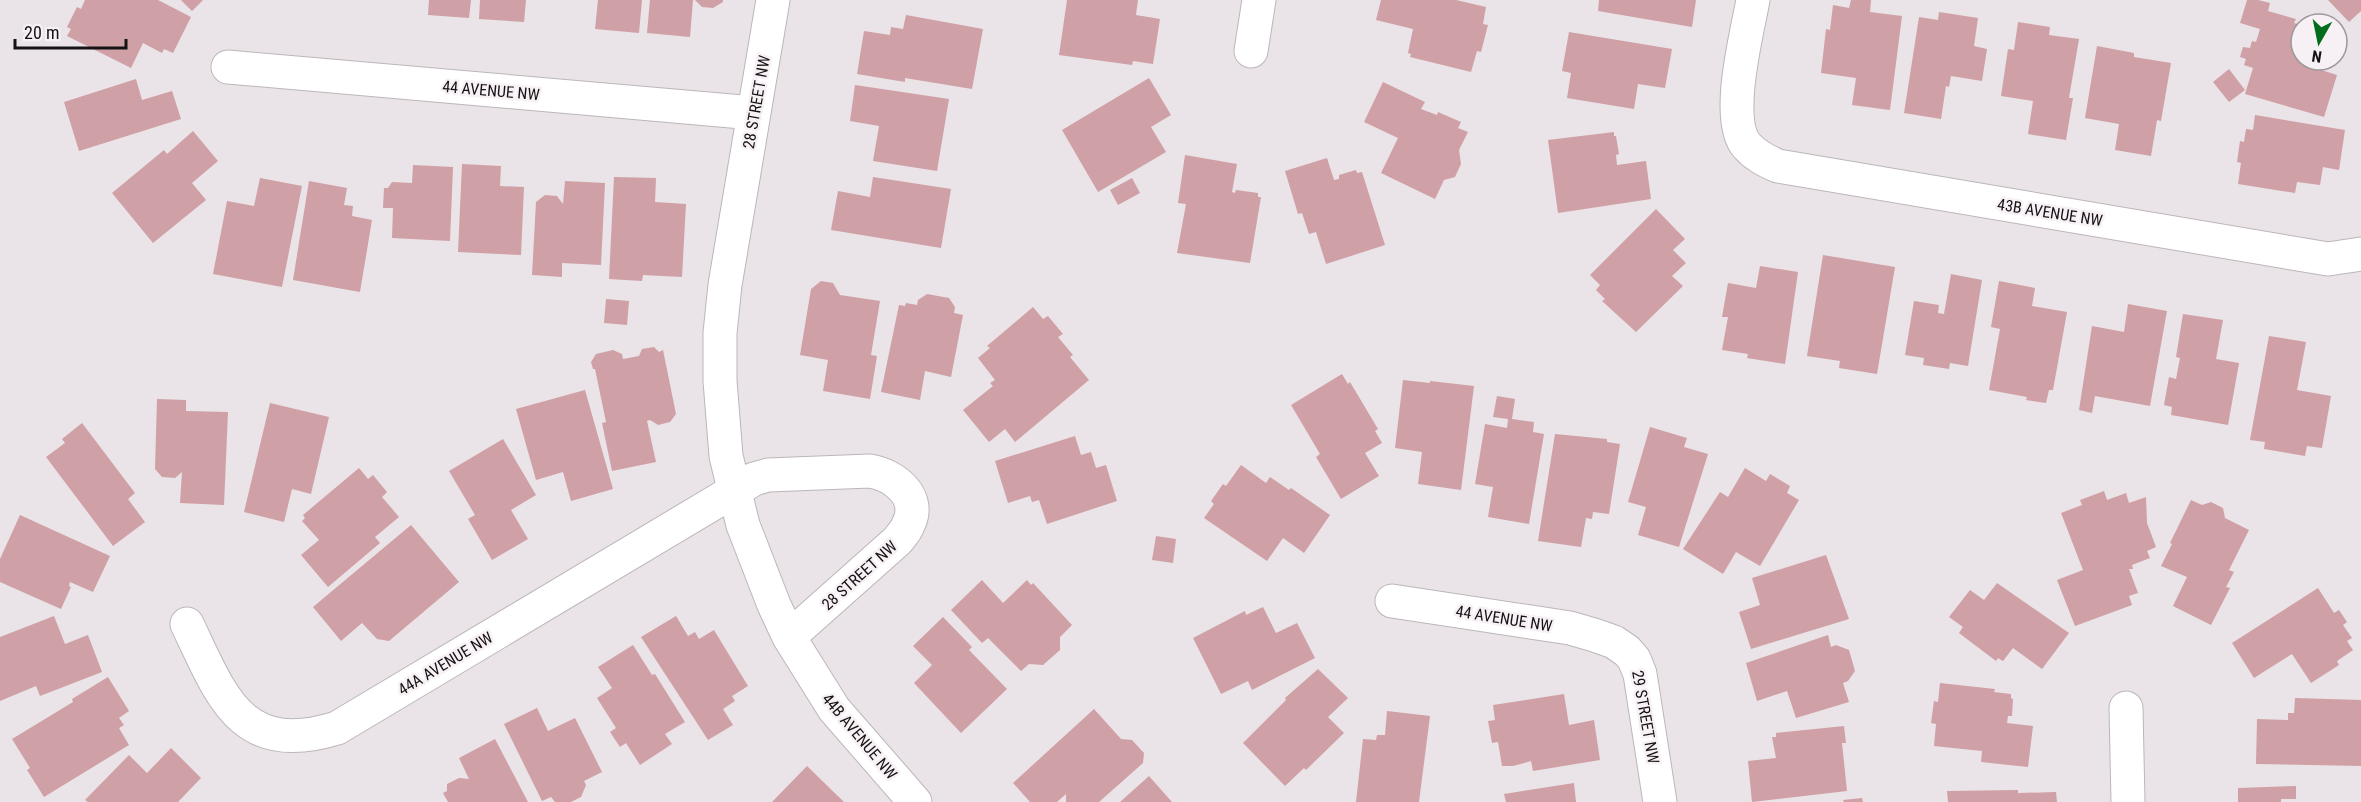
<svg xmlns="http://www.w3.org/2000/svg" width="2361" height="802" font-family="'Roboto Condensed',sans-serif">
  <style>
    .building { fill: #cfa0a5 }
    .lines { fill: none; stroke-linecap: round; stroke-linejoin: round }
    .minor-casing { stroke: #bcb6ba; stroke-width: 35 }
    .minor { stroke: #fff; stroke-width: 33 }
    .labels { text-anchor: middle; stroke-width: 5; stroke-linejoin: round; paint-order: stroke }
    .street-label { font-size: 16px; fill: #151314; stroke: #f7f1f5 }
  </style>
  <rect width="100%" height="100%" fill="#eae3e7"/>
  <path class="building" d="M85 0H158L191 17 173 53 164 49 162 53 143 43 131 68 67 36 71 29 67 27 77 7 81 9Z
    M181 0H203L192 11Z
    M429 0H471L469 18 428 15Z
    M480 0H526L524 22 479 19Z
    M598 0H642L639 33 595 29Z
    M650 0H693L690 37 647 33Z
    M695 0H723V2L713 8 702 7Z
    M1067 0H1138L1136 15 1160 19 1153 64 1133 61 1132 65 1059 55Z
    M1381 0H1456L1486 7 1483 24 1488 25 1481 52 1477 51 1471 72 1410 57 1411 54 1408 53 1413 29 1376 20Z
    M1599 0H1696L1692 27 1598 11Z
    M1851 0H1871L1870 12 1902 16 1890 110 1852 105 1856 78 1821 73 1826 29 1830 30 1833 5 1849 8Z
    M2247 0H2258L2270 3 2268 11 2296 19 2294 23 2301 25V60H2308L2306 65 2337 75 2324 117 2245 94 2253 68 2244 65 2246 59 2240 57 2243 47 2250 48 2252 41 2256 42 2260 29 2240 23Z
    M2328 0H2361V11L2349 22Z
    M1939 12 1978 18 1974 46 1987 49 1982 81 1951 76 1949 87 1946 86 1941 119 1904 113 1919 17 1938 20Z
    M906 15 983 29 972 89 905 78V82L857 74 864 31 890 35 891 27 903 29Z
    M2018 22 2050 27 2049 35 2079 39 2069 98H2073L2066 140 2028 134 2033 101 2001 96 2008 49 2014 50Z
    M1569 32 1672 49 1665 88 1638 84 1634 109 1567 98 1571 73 1562 71Z
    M2097 46 2134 53V57L2171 63 2161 121 2157 120 2151 156 2115 150 2119 124 2085 118Z
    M2229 69 2245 90 2229 102 2213 82Z
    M1149 78 1171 115 1151 127 1166 152 1098 192 1062 130Z
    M136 79 142 100 172 91 181 119 79 151 64 102Z
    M1383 82 1425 102 1421 109 1437 115 1438 112 1461 122 1458 128 1468 132 1459 150 1461 164 1455 177 1444 180 1435 199 1381 173 1398 138 1364 122Z
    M855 85 949 99 937 171 873 161 879 126 850 121Z
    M2255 115 2345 130 2339 170 2323 167 2320 185 2297 182 2295 193 2238 184 2241 163 2237 162 2240 141 2244 142 2246 129 2253 130Z
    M193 131 218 161 192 183 206 200 153 243 112 193 164 150 167 154Z
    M1614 132V136H1616L1619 154 1616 155 1617 165 1646 161 1651 199 1558 213 1548 140Z
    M1185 155 1237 164 1232 192 1235 193 1236 190 1258 193V197H1261L1250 263 1177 253 1186 204 1178 203Z
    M1327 158 1334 180 1339 179V175L1356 170 1357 173 1362 172 1385 245 1326 264 1316 232 1309 234 1302 213 1298 214 1285 171Z
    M462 164 501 166 500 186 524 187 521 255 458 252Z
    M413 165 453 167 450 241 392 238 393 208H383L384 188H388L392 182 412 183Z
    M614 177 656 178 655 202 686 204 682 277 643 275 642 281 609 279Z
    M873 177 951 189 941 248 831 230 838 191 870 197Z
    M260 178 302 186 282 287 213 274 227 201 254 206Z
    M1132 178 1140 193 1118 205 1110 190Z
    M309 181 347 188 344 205 353 206 352 216 372 220 360 292 293 280Z
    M565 181 605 183 601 265 562 263V277L532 275 536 202 545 195 557 196 563 204Z
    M1656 209 1685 239 1673 250 1686 263 1672 276 1683 286 1636 332 1602 301 1605 299 1596 290 1600 285 1590 275Z
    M1823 255 1895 267 1877 374 1839 368 1840 361 1807 356Z
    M1760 266 1798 272 1785 364 1747 358 1748 354 1722 350 1728 317H1722L1728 283 1756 288Z
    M1951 274 1982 280 1968 366 1950 363 1949 369 1923 365 1924 358 1905 355 1914 301 1939 305 1938 313 1944 314Z
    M821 281 833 283 840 295 880 301 871 355 877 356 870 399 823 391 828 360 800 355 811 289Z
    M1999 281 2035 288 2032 306 2067 312 2053 390H2049L2046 403 2026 400 2027 397 1989 390 2000 329 1991 327Z
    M927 294 949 298 955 307 954 313 963 315 951 377 925 371 920 400 881 392 899 305 905 306 906 303 917 305 918 300Z
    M606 299 629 301 627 325 604 323Z
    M2128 304 2167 311 2150 406 2095 396 2092 413 2079 410 2092 326 2124 332Z
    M1033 307 1043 319 1048 316 1063 334 1058 337 1073 355 1070 357 1089 380 1015 442 1005 429 989 442 963 410 993 386 990 383 995 380 978 358 990 348 987 346Z
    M2183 314 2223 320 2216 359 2239 363 2228 425 2171 415 2172 407 2164 405 2169 377 2176 379 2180 358 2176 357Z
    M2269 336 2306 342 2297 390 2331 396 2322 448 2307 446 2305 456 2264 449 2265 442 2250 440Z
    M654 347 659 352 663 350 676 414 670 422 658 425 650 420 647 421 656 462 612 471 602 423 606 422 595 369H593L591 362 596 354 613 350 622 354 623 359 639 356 642 349Z
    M1342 374 1348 384 1350 382 1378 429 1375 431 1382 443 1365 453 1379 476 1341 499 1316 457 1320 454 1291 405Z
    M1403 380 1430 383V381L1474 386 1461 490 1418 484 1422 452 1395 448Z
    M585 390 613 489 571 501 563 472 536 480 516 409Z
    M1497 396 1515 399 1512 419 1534 422 1533 432 1544 434 1529 524 1488 517 1493 487 1475 484 1485 424 1507 428 1508 419 1493 417Z
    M157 399 186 400V411L228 412 224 505 180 503 182 472 175 478 162 477 155 469Z
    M270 403 329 417 311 494 292 489 284 522 244 512Z
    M82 423 135 493 128 499 145 522 113 546 46 457 65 443 62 439Z
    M1650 427 1687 438 1684 447 1708 454 1679 547 1638 535 1646 507 1628 502Z
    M1555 434 1607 439V442L1620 444 1609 514 1593 512 1592 519 1586 518 1581 547 1538 541Z
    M1075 436 1081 455 1091 452 1096 468 1106 465 1117 501 1047 524 1039 500 1032 502 1030 496 1008 503 995 461Z
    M503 439 536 495 511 510 528 539 492 560 468 519 475 515 449 471Z
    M1241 465 1266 483 1270 477 1289 490 1291 488 1330 515 1304 553 1283 538 1267 561 1204 518 1214 504 1211 501 1223 484 1226 486Z
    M359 468 368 479 373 475 387 492 382 497 399 517 375 537 380 543 328 587 301 555 319 540 302 521 305 518 303 515Z
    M1745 468 1766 481 1770 474 1790 486 1787 493 1799 500 1760 566 1736 552 1723 574 1683 549 1720 492 1728 497Z
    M2104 491 2107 500 2126 493 2129 503 2146 497 2147 523 2156 547 2147 551 2150 558 2132 565 2133 569H2129L2138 593 2129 596 2132 605 2075 626 2057 580 2083 570 2061 513 2082 505 2080 500Z
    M2191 500 2202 505 2211 502 2223 508 2225 518 2249 530 2229 570 2234 572 2226 587 2230 588 2211 625 2173 606 2187 577 2161 566 2172 544 2170 543Z
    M20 515 110 556 93 592 70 582 69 586 71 587 61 609 0 582V559Z
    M411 525 459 582 389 641 377 639 362 623 341 641 313 607Z
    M1156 536 1176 539 1173 563 1152 560Z
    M1826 555 1849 619 1751 649 1739 612 1760 605 1752 578Z
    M982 580 1003 603 1027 580 1031 585 1033 583 1072 625 1060 637V650L1043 665 1029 664 1021 671 988 638 982 643 951 610Z
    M1997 583 2069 633 2042 669 2013 648 2003 661 1998 658 1996 661 1959 633 1963 627 1949 617 1970 590 1984 600Z
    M2318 588 2334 613 2339 610 2347 622 2343 625 2352 638 2347 641 2353 650 2337 661 2339 665 2311 683 2292 654 2254 678 2232 643Z
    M1263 607 1276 633 1297 623 1315 658 1252 690 1248 681 1221 694 1193 638 1245 611 1246 615Z
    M54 616 65 644 88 635 102 672 40 696 36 686 0 701V637Z
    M676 616 688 636 695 632 699 639 714 630 748 686 732 696 735 701 723 709 733 725 708 740 641 637Z
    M943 617 972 647 969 650 1007 689 961 733 914 683 932 665 913 646Z
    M1828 635 1831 647 1836 645 1849 650 1855 671 1848 681 1843 683 1849 702 1796 718 1787 691 1757 701 1746 663Z
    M633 645 652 675 655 674 685 722 665 734 672 744 640 765 626 743 620 747 610 732 616 728 597 698 612 688 598 667Z
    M1318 669 1348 698 1328 717 1344 733 1306 770 1304 768 1285 786 1243 743 1286 700 1285 698Z
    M108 677 129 711 119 718 124 725 119 728 129 745 44 797 27 770 30 768 12 739 73 702 72 699Z
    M1940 683 1995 689 1994 692 2011 694V698L2013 699 2012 716H2008L2007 723 2033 726 2028 767 1981 762 1982 751 1934 746 1936 724 1931 723 1934 701 1938 702Z
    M1564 694 1569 725 1594 720 1600 760 1533 771 1531 761 1513 766H1502L1498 742 1492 743 1488 721 1495 720 1493 705Z
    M2295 698 2361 700V766L2256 764 2257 719 2288 720V713H2294Z
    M537 708 548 731 575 718 602 772 584 781 586 785 581 797 571 802H555L551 797 542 801 504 724Z
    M1094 709 1121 739 1132 740 1144 753 1143 763 1099 802H1066V794L1057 802H1030L1013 783Z
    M1387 711 1430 716 1419 802H1356L1363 739 1376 740 1377 735H1385Z
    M1844 726 1846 743H1842L1847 791 1752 802 1748 761 1776 758 1772 737H1776V733Z
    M495 739 528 802H448L443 793 447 791V784L459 778 469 779 459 758Z
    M171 748 201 778 178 802H88L85 800 129 755 147 773Z
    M807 766 844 802H772Z
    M1149 776 1172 802H1120Z
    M1574 783 1576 802H1506L1504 794Z
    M2296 786V799H2281V802H2238V788Z
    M2018 790V793L2056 792 2057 802H1948L1947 791Z
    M1862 798 1863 802H1844L1843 800Z"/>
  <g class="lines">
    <defs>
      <path id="minor" d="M773 0 725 285 720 333V381L726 456 743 525 774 605 789 637 834 709 915 802
        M1753 0C1747 33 1724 120 1747 146 1756 156 1766 161 1778 166L2328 259 2361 254
        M1251 51 1259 0
        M228 67 754 113
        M1392 601 1570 628 1594 635 1614 642 1627 651 1634 659 1640 674 1660 802
        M187 624C222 697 241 758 337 728L754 479 768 475 870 471C894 475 923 497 908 525 906 531 901 536 897 541L789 637
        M2126 708 2128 802"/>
    </defs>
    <use href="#minor" class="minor-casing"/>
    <use href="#minor" class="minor"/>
  </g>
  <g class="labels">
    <g class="street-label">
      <text transform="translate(491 90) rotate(5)" y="6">44 AVENUE NW</text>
      <text transform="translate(756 102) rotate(-80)" y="6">28 STREET NW</text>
      <text transform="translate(2050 212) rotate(9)" y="6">43B AVENUE NW</text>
      <text transform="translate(859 575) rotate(-42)" y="6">28 STREET NW</text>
      <text transform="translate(1504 618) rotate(9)" y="6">44 AVENUE NW</text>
      <text transform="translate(445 663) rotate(-31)" y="6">44A AVENUE NW</text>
      <text transform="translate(1646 717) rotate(80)" y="6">29 STREET NW</text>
      <text transform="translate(860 736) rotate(50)" y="6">44B AVENUE NW</text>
    </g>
  </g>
  <g transform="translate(2319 42) rotate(189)"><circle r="28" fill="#f7f1f5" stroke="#9d989b" stroke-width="1.5"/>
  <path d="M0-4.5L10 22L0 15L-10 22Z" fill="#016c1b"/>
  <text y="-9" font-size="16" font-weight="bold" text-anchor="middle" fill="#151314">N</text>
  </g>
  <path d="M15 39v9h111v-9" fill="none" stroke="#151314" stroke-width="3"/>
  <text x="24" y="39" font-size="18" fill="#151314" stroke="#f7f1f5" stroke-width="4.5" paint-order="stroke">20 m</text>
</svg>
